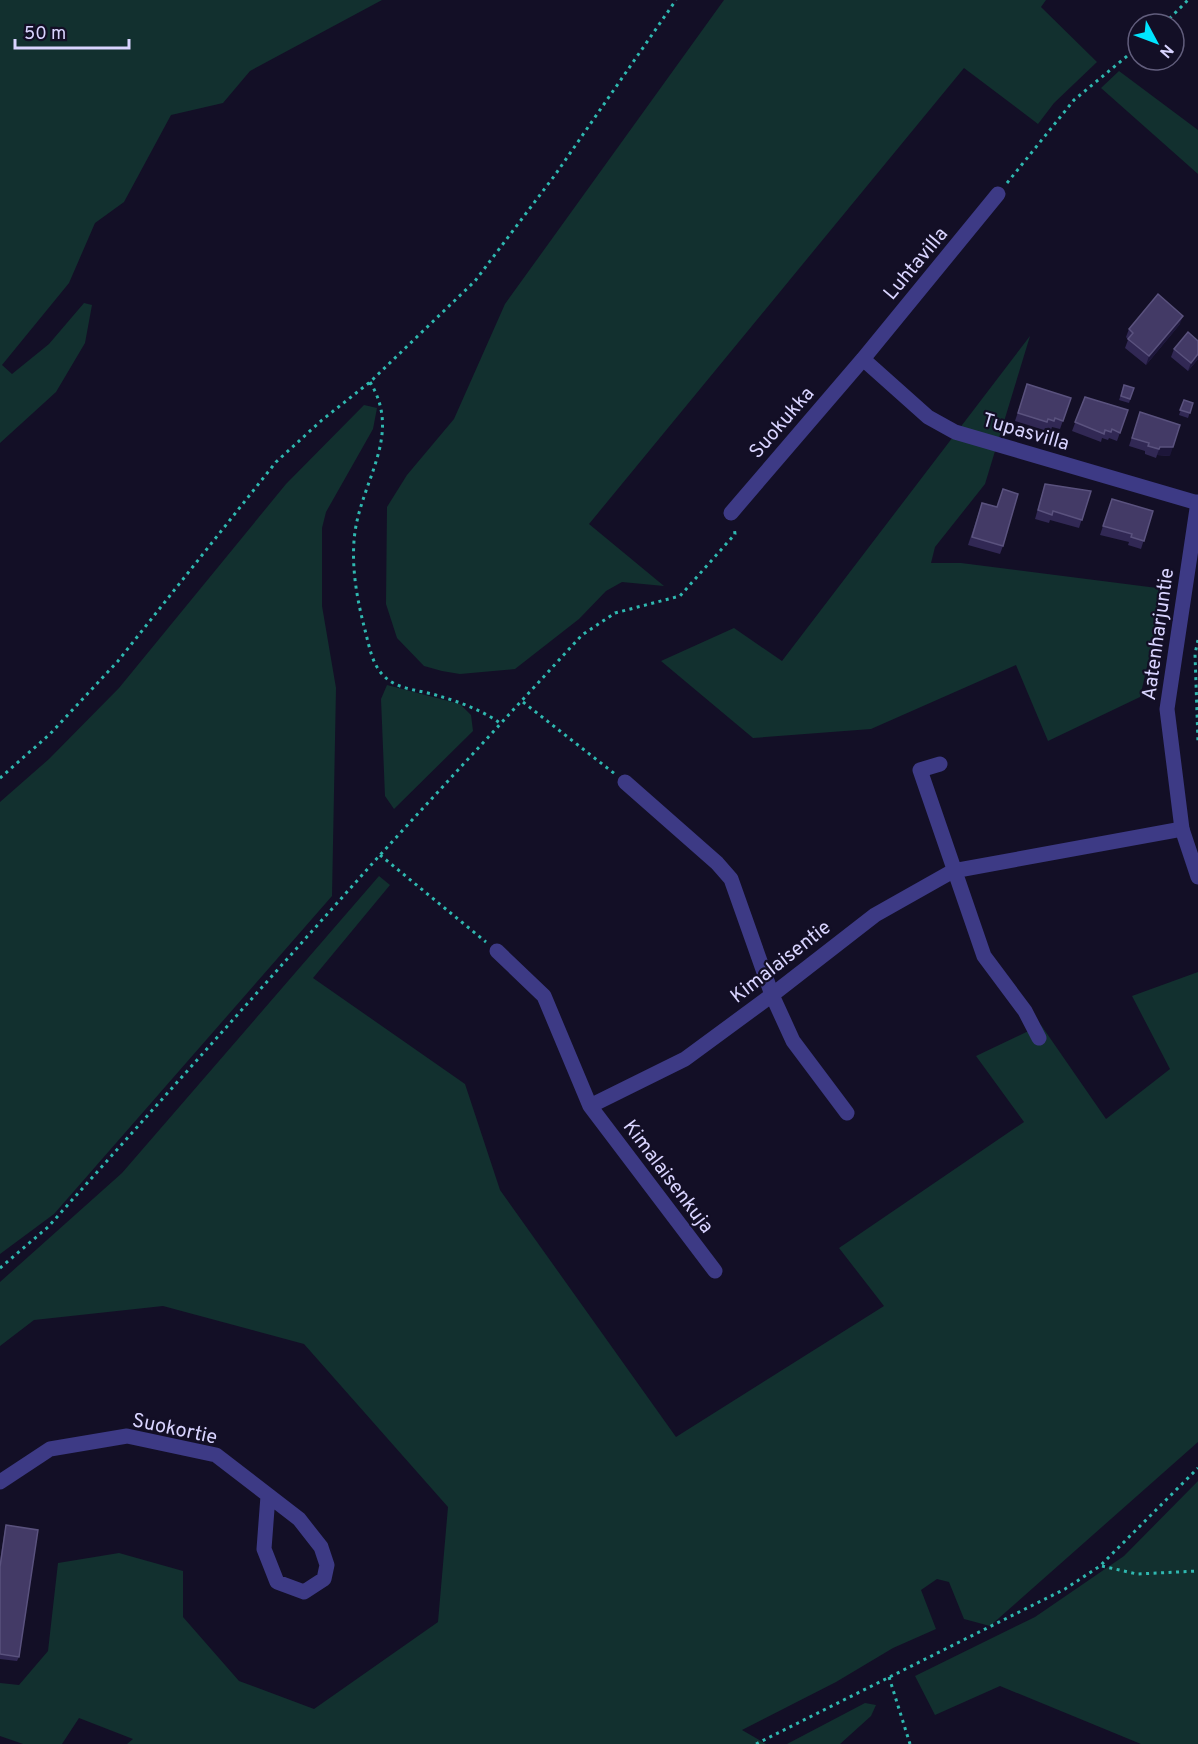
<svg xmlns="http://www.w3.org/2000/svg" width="1198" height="1744" font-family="Overpass,sans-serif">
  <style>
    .green { fill: #12302f }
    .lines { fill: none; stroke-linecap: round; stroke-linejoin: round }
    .path { stroke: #2fb8b0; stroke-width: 3; stroke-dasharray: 3 4.5; stroke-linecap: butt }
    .minor { stroke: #3d3a85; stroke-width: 15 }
    .tertiary { stroke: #3d3a85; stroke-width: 15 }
    .wall { fill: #312854 }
    .shaded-wall { fill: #1d163a }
    .building { fill: #433a66; stroke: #5a527e; stroke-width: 1.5 }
    .labels { text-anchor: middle; stroke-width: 4.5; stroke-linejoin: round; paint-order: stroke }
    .street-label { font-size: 20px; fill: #d9d4ff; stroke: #130f26 }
  </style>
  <rect width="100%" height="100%" fill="#130f26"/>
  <path class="green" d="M0 0H382L250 71 223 103 171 115 124 202 95 223 69 283 2 365 12 374 49 344 84 303 92 305 85 343 56 392 0 443Z
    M724 0H1046L1041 7 1097 62 1054 103 1038 124 964 68 589 524 664 586 622 582 606 591 579 619 515 669 460 674 442 671 424 666 397 638 386 604 387 507 407 475 454 419 505 304Z
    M1119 71 1198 130V174L1101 88Z
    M1030 336 985 484 935 547 931 563H961L1165 589 1140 697 1048 741 1016 665 871 729 753 738 661 661 734 628 782 661Z
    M364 405 377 408 373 429 326 512 322 528V606L336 688 332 896 54 1214 0 1254V802L49 759 119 688 286 484Z
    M387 685 460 704 471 715 473 731 394 809 385 796 381 699Z
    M379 876 390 885 313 978 465 1084 500 1190 676 1437 884 1306 839 1248 1024 1122 976 1056 1041 1025 1106 1119 1170 1069 1132 996 1198 972V1442L990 1626 964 1619 949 1582 937 1579 921 1590 936 1629 893 1648 836 1682 742 1730 766 1744H127L133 1739 79 1718 62 1744H23L0 1736V1683L19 1685 48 1651 58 1563 119 1553 183 1571V1617L239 1681 314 1709 438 1622 448 1507 304 1344 163 1306 34 1320 0 1346V1282L122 1173Z
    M1198 1481V1744H1141L1000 1686 935 1715 915 1676 1035 1617 1124 1556Z
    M865 1703 876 1705 871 1716 840 1744H787Z"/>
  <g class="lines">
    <path class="path" d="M1164 24 1188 0
      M1007 183 1074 100 1138 47
      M370 382C400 431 368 472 357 521 349 556 356 596 365 630 369 645 372 665 384 676 397 690 421 690 439 696 460 702 484 711 501 724
      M1198 640 1195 654 1198 742
      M523 702 615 774
      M0 778 50 734 118 661 276 462 322 420 370 382 475 281 555 175 676 0
      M380 855 486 942
      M0 1268 48 1227 380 855 582 635 615 613 680 596 735 534 734 527
      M1102 1566 1137 1574 1198 1571
      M889 1677 910 1744
      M756 1744 1065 1589 1100 1566 1198 1468"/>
    <path class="minor" d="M863 359 928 417 955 432 1198 503
      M731 513 863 359 998 194
      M940 764 920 770 984 956 1025 1011 1039 1038
      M625 782 717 863 731 879 772 995 793 1041 847 1113
      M497 951 544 996 590 1106 685 1059 772 995 875 915 953 871 1182 829
      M590 1106 715 1271
      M0 1482 50 1449 127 1436 216 1455 299 1519 321 1547 327 1565 324 1579 304 1592 277 1582 264 1549 268 1496"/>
    <path class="tertiary" d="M1198 502 1167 709 1182 829 1198 877"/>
  </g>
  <path class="wall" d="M1180 324 1146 365 1125 348 1128 340 1126 337 1129 329Z
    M1198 341V359L1188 371 1171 357 1174 349Z
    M1027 384 1071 398 1060 429 1052 427 1051 430 1045 428 1044 430 1015 421Z
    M1124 385 1134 388 1129 403 1119 400Z
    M1085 397 1128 410 1117 441 1109 438 1108 440 1102 438 1101 442 1072 431Z
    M1184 400 1193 403 1188 418 1179 415Z
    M1140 412 1170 456 1157 455 1156 458 1145 454V451L1129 446Z
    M1045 484 1091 491 1079 528 1050 520 1049 523 1035 519Z
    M1003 489V546L1000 554 968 545 982 503 997 507Z
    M1112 499 1153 511 1141 549 1128 545 1129 542 1100 535Z
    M6 1525 19 1657 17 1661 0 1659V1561L5 1529Z"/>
  <path class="shaded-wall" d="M1183 316 1180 324 1146 365 1149 356Z
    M1198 354V359L1188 371 1191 363Z
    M1160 447H1173L1170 456 1157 455Z"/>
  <path class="building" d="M1158 294 1183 316 1149 356 1128 339 1133 333 1129 329Z
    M1188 332 1198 341V354L1191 363 1174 349Z
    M1027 384 1071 398 1063 421 1055 418 1054 421 1048 419 1047 422 1018 413Z
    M1124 385 1134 388 1130 399 1121 396Z
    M1085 397 1128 410 1120 433 1112 429 1111 432 1105 430 1104 434 1075 422Z
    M1184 400 1193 403 1190 413 1180 410Z
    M1140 412 1180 425 1173 447H1160L1159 449 1148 446 1149 443 1132 438Z
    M1045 484 1091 491 1082 520 1053 511 1052 515 1038 510Z
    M1003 489 1018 494 1003 546 972 537 982 503 997 507Z
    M1112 499 1153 511 1144 541 1131 537 1132 534 1103 526Z
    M6 1525 38 1530 19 1657 0 1654V1567Z"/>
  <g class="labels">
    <g class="street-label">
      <text transform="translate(915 263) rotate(-50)" y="7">Luhtavilla</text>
      <text transform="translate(781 422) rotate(-49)" y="7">Suokukka</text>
      <text transform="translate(1026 431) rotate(16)" y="7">Tupasvilla</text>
      <text transform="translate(1157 634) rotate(-82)" y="7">Aatenharjuntie</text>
      <text transform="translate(780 961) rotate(-38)" y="7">Kimalaisentie</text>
      <text transform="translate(669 1176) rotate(53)" y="7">Kimalaisenkuja</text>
      <text transform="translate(175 1428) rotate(12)" y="7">Suokortie</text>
    </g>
  </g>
  <g transform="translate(1156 42) rotate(131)"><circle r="28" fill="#130f26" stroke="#625e7d" stroke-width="1.5"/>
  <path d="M0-4.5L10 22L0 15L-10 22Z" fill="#00e5ff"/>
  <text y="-9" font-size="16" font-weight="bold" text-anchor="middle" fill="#d9d4ff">N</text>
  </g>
  <path d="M15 39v9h114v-9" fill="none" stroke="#d9d4ff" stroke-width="3"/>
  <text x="24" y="39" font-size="18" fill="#d9d4ff" stroke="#130f26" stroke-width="4.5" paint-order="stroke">50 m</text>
</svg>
